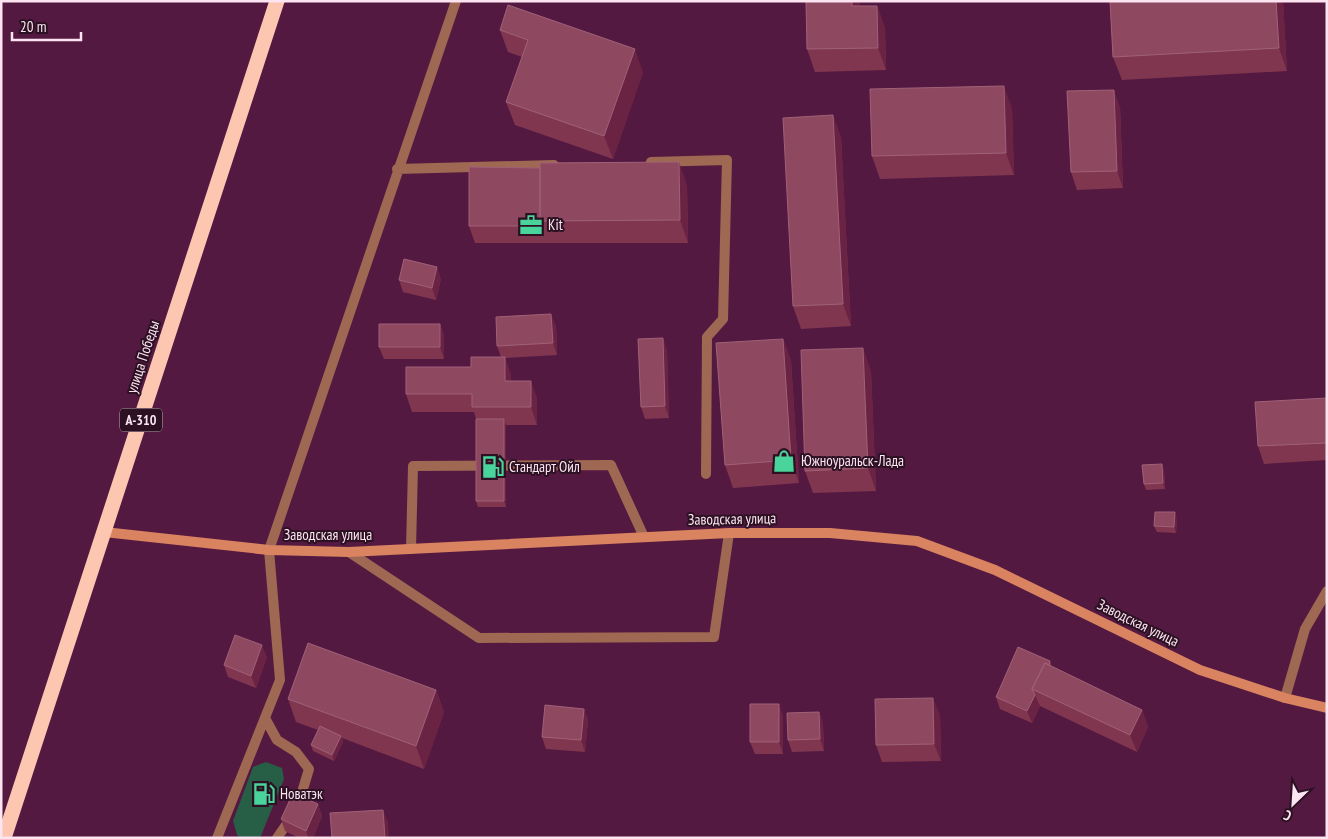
<svg xmlns="http://www.w3.org/2000/svg" width="1328" height="839" font-family="'PT Sans Narrow',sans-serif">
  <style>
    .green { fill: #275e46 }
    .lines { fill: none; stroke-linecap: round; stroke-linejoin: round }
    .lane { stroke: #9e6852; stroke-width: 10 }
    .secondary { stroke: #d98360; stroke-width: 10 }
    .highway { stroke: #fcc6b0; stroke-width: 15 }
    .wall { fill: #813650 }
    .shaded-wall { fill: #6a2343 }
    .building { fill: #8e4961; stroke: #a06178 }
    .labels { text-anchor: middle; stroke-width: 4; stroke-linejoin: round; paint-order: stroke }
    .shield { fill: #2b1122; stroke: #bda5b3; stroke-width: 1 }
    .shield-label { font-size: 14px; font-weight: bold; fill: #fce4f1 }
    .poi-label { font-size: 15px; fill: #fce4f1; stroke: #2b1122; text-anchor: start }
    .street-label { font-size: 15px; fill: #fce4f1; stroke: #2b1122 }
  </style>
  <rect width="100%" height="100%" fill="#541941"/>
  <path class="green" d="M266 762 282 768 284 779 260 838H240L237 835 233 821 253 767Z"/>
  <g class="lines">
    <path class="lane" d="M651 162 727 160 723 319 707 337 706 474
      M397 169 554 165
      M411 549 413 466 611 465 644 537
      M349 552 479 638 714 637 729 533
      M1285 698 1305 629 1327 591
      M265 718 277 740 296 752 309 769 297 809 277 838
      M217 838 280 680 269 550 456 1"/>
    <path class="secondary" d="M104 532 269 550 349 552 729 533H830L917 541 995 570 1200 670 1285 698 1327 708"/>
    <path class="highway" d="M4 838 277 1"/>
  </g>
  <path class="wall" d="M1110 1H1283L1287 71 1122 80 1113 57Z
    M860 6H877L885 28 886 70 815 72 807 49Z
    M500 30 643 72 613 159 515 125 506 102 522 57 508 52Z
    M1120 107 1123 188 1077 190 1071 172Z
    M1012 108 1014 175 880 179 872 156Z
    M833 115 841 138 851 326 801 329 793 306Z
    M687 185 688 243H475L469 226Z
    M441 279 436 300 403 292 399 280Z
    M440 324 444 336V359H384L379 347Z
    M556 326 557 355 505 358 511 375V381L537 398V425H506V507H478L476 501V419L474 412H412L406 394 471 367 501 357 497 346Z
    M783 339 791 361 799 483 733 488 725 465Z
    M667 350 669 418 645 419 641 407Z
    M871 371 876 491 813 493 805 471Z
    M1327 398V460L1264 464 1258 446Z
    M1164 470 1165 489 1146 490 1144 484Z
    M1177 519 1176 533 1157 532 1154 526Z
    M267 657 256 688 228 677 224 665Z
    M1050 661 1052 667 1142 710 1148 727 1137 752 1040 706 1032 723 1000 709 996 697Z
    M436 690 444 712 424 769 342 738 343 742 334 761 313 751 311 745 318 730 296 722 288 699Z
    M584 709 588 721 585 752 546 749 542 737Z
    M819 712 823 724 824 751 792 752 788 740Z
    M940 715 941 761 882 762 876 745Z
    M783 716V754H755L750 742Z
    M318 804 322 816 313 838H299L285 831 281 819Z"/>
  <path class="shaded-wall" d="M852 1H860L861 29 852 6Z
    M1276 1H1283L1287 71 1279 48Z
    M877 6 885 28 886 70 878 48Z
    M635 49 643 72 613 159 604 136Z
    M1004 86 1012 108 1014 175 1006 153Z
    M1114 90 1120 107 1123 188 1117 171Z
    M833 115 841 138 851 326 843 304Z
    M679 162 687 185 688 243 680 220Z
    M437 267 441 279 436 300 432 288Z
    M551 314 556 326 557 355 553 343Z
    M440 324 444 336V359L440 347Z
    M663 338 667 350 669 418 665 406Z
    M783 339 791 361 799 483 791 460Z
    M863 348 871 371 876 491 868 468Z
    M505 357 511 375V398L505 381Z
    M531 381 537 398V425L531 407Z
    M504 419 506 425V507L504 501Z
    M1162 464 1164 470 1165 489 1163 483Z
    M1175 512 1177 519 1176 533 1174 527Z
    M262 645 267 657 256 688 251 676Z
    M436 690 444 712 424 769 416 746Z
    M1035 695 1040 706 1032 723 1027 711Z
    M933 698 940 715 941 761 934 744Z
    M779 704 783 716V754L779 742Z
    M584 709 588 721 585 752 581 740Z
    M1142 710 1148 727 1137 752 1130 735Z
    M819 712 823 724 824 751 820 739Z
    M341 736 343 742 334 761 332 755Z
    M318 804 322 816 313 838H308L306 831Z
    M383 810 388 822 389 838H385Z"/>
  <path class="building" d="M806 1H852V6H877L878 48 807 49Z
    M1110 1H1276L1279 48 1113 57Z
    M508 5 635 49 604 136 506 102 528 40 500 30Z
    M1004 86 1006 153 872 156 870 89Z
    M1114 90 1117 171 1071 172 1067 91Z
    M833 115 843 304 793 306 783 118Z
    M679 162 680 220 540 221V163Z
    M469 167 540 168V221L542 226H469Z
    M404 259 437 267 432 288 399 280Z
    M551 314 553 343 497 346 496 317Z
    M379 324H440V347H379Z
    M663 338 665 406 641 407 638 339Z
    M783 339 791 460 725 465 716 343Z
    M863 348 868 468 805 471 801 350Z
    M471 357H505V381H531V407H472V394H406V367H471Z
    M1327 398V443L1258 446 1255 402Z
    M476 419H504V501H476Z
    M1162 464 1163 483 1144 484 1142 465Z
    M1155 512H1175L1174 527 1154 526Z
    M235 635 262 645 251 676 224 665Z
    M308 643 436 690 416 746 288 699Z
    M1018 647 1050 661 1049 665 1045 663 1032 689 1035 695 1027 711 996 697Z
    M1045 663 1142 710 1130 735 1032 689Z
    M933 698 934 744 876 745 875 699Z
    M750 704H779V742H750Z
    M545 705 584 709 581 740 542 737Z
    M819 712 820 739 788 740 787 713Z
    M320 726 341 736 332 755 311 745Z
    M293 793 318 804 306 831 281 819Z
    M383 810 385 838H332L330 813Z"/>
  <defs>
    <symbol id="office-bare" viewBox="-9 -9 18 18"><path d="M-6-3h4V-5.5h4V-3h4V5H-6ZM-1-4.5V-3h2v-1.5ZM-6 0V1H6V0Z" fill="#49d49c" stroke="#2b1122" stroke-width="2.5" paint-order="stroke"/></symbol>
    <symbol id="shop-bare" viewBox="-9 -9 18 18"><path d="M-5-2.5h2.3a2.7 3.5 0 0 1 5.4 0H5L5.5 6h-11ZM-1.5-2.5h3a1.5 2.3 0 0 0-3 0Z" fill="#49d49c" stroke="#2b1122" stroke-width="2.5" paint-order="stroke"/></symbol>
    <symbol id="fuel-bare" viewBox="-9 -9 18 18"><path d="M-5.5-6h7V0h2V4h1.3V-2.5L3-4.5l.8-.8L6-3V5H2.5V1h-1V6h-7ZM-4.2-4.7v3.2H.2V-4.7Z" fill="#49d49c" stroke="#2b1122" stroke-width="2.5" paint-order="stroke"/></symbol>
  </defs>
  <g fill-rule="evenodd">
    <use href="#office-bare" x="515" y="209" width="32" height="32"/>
    <use href="#shop-bare" x="768" y="445" width="32" height="32"/>
    <use href="#fuel-bare" x="477" y="451" width="32" height="32"/>
    <use href="#fuel-bare" x="248" y="778" width="32" height="32"/>
  </g>
  <g class="labels">
    <rect class="shield" x="120" y="408.5" width="42" height="23" rx="4"/>
    <g class="shield-label">
      <text x="141" y="425">А-310</text>
    </g>
    <g class="poi-label">
      <text x="548" y="230">Kit</text>
      <text x="801" y="466">Южноуральск-Лада</text>
      <text x="509" y="472">Стандарт Ойл</text>
      <text x="280" y="799">Новатэк</text>
    </g>
    <g class="street-label">
      <text transform="translate(143 357) rotate(-72)" y="5">улица Победы</text>
      <text transform="translate(732 519) rotate(-1)" y="5">Заводская улица</text>
      <text x="328" y="540">Заводская улица</text>
      <text transform="translate(1138 623) rotate(26)" y="5">Заводская улица</text>
    </g>
  </g>
  <rect width="1328" height="839" fill="none" stroke="#fce4f1" stroke-width="5"/>
  <g transform="translate(1293 804) rotate(205)" stroke="#2b1122" stroke-width="4" paint-order="stroke">
  <path d="M0-4L9 19L0 12L-9 19Z" fill="#fce4f1"/>
  <text y="-8" font-size="14" font-weight="bold" text-anchor="middle" fill="#fce4f1">С</text>
  </g>
  <path d="M12 32v8h69v-8" fill="none" stroke="#fce4f1" stroke-width="2.5"/>
  <text x="20" y="32" font-size="15" fill="#fce4f1" stroke="#2b1122" stroke-width="4" paint-order="stroke">20 m</text>
</svg>
